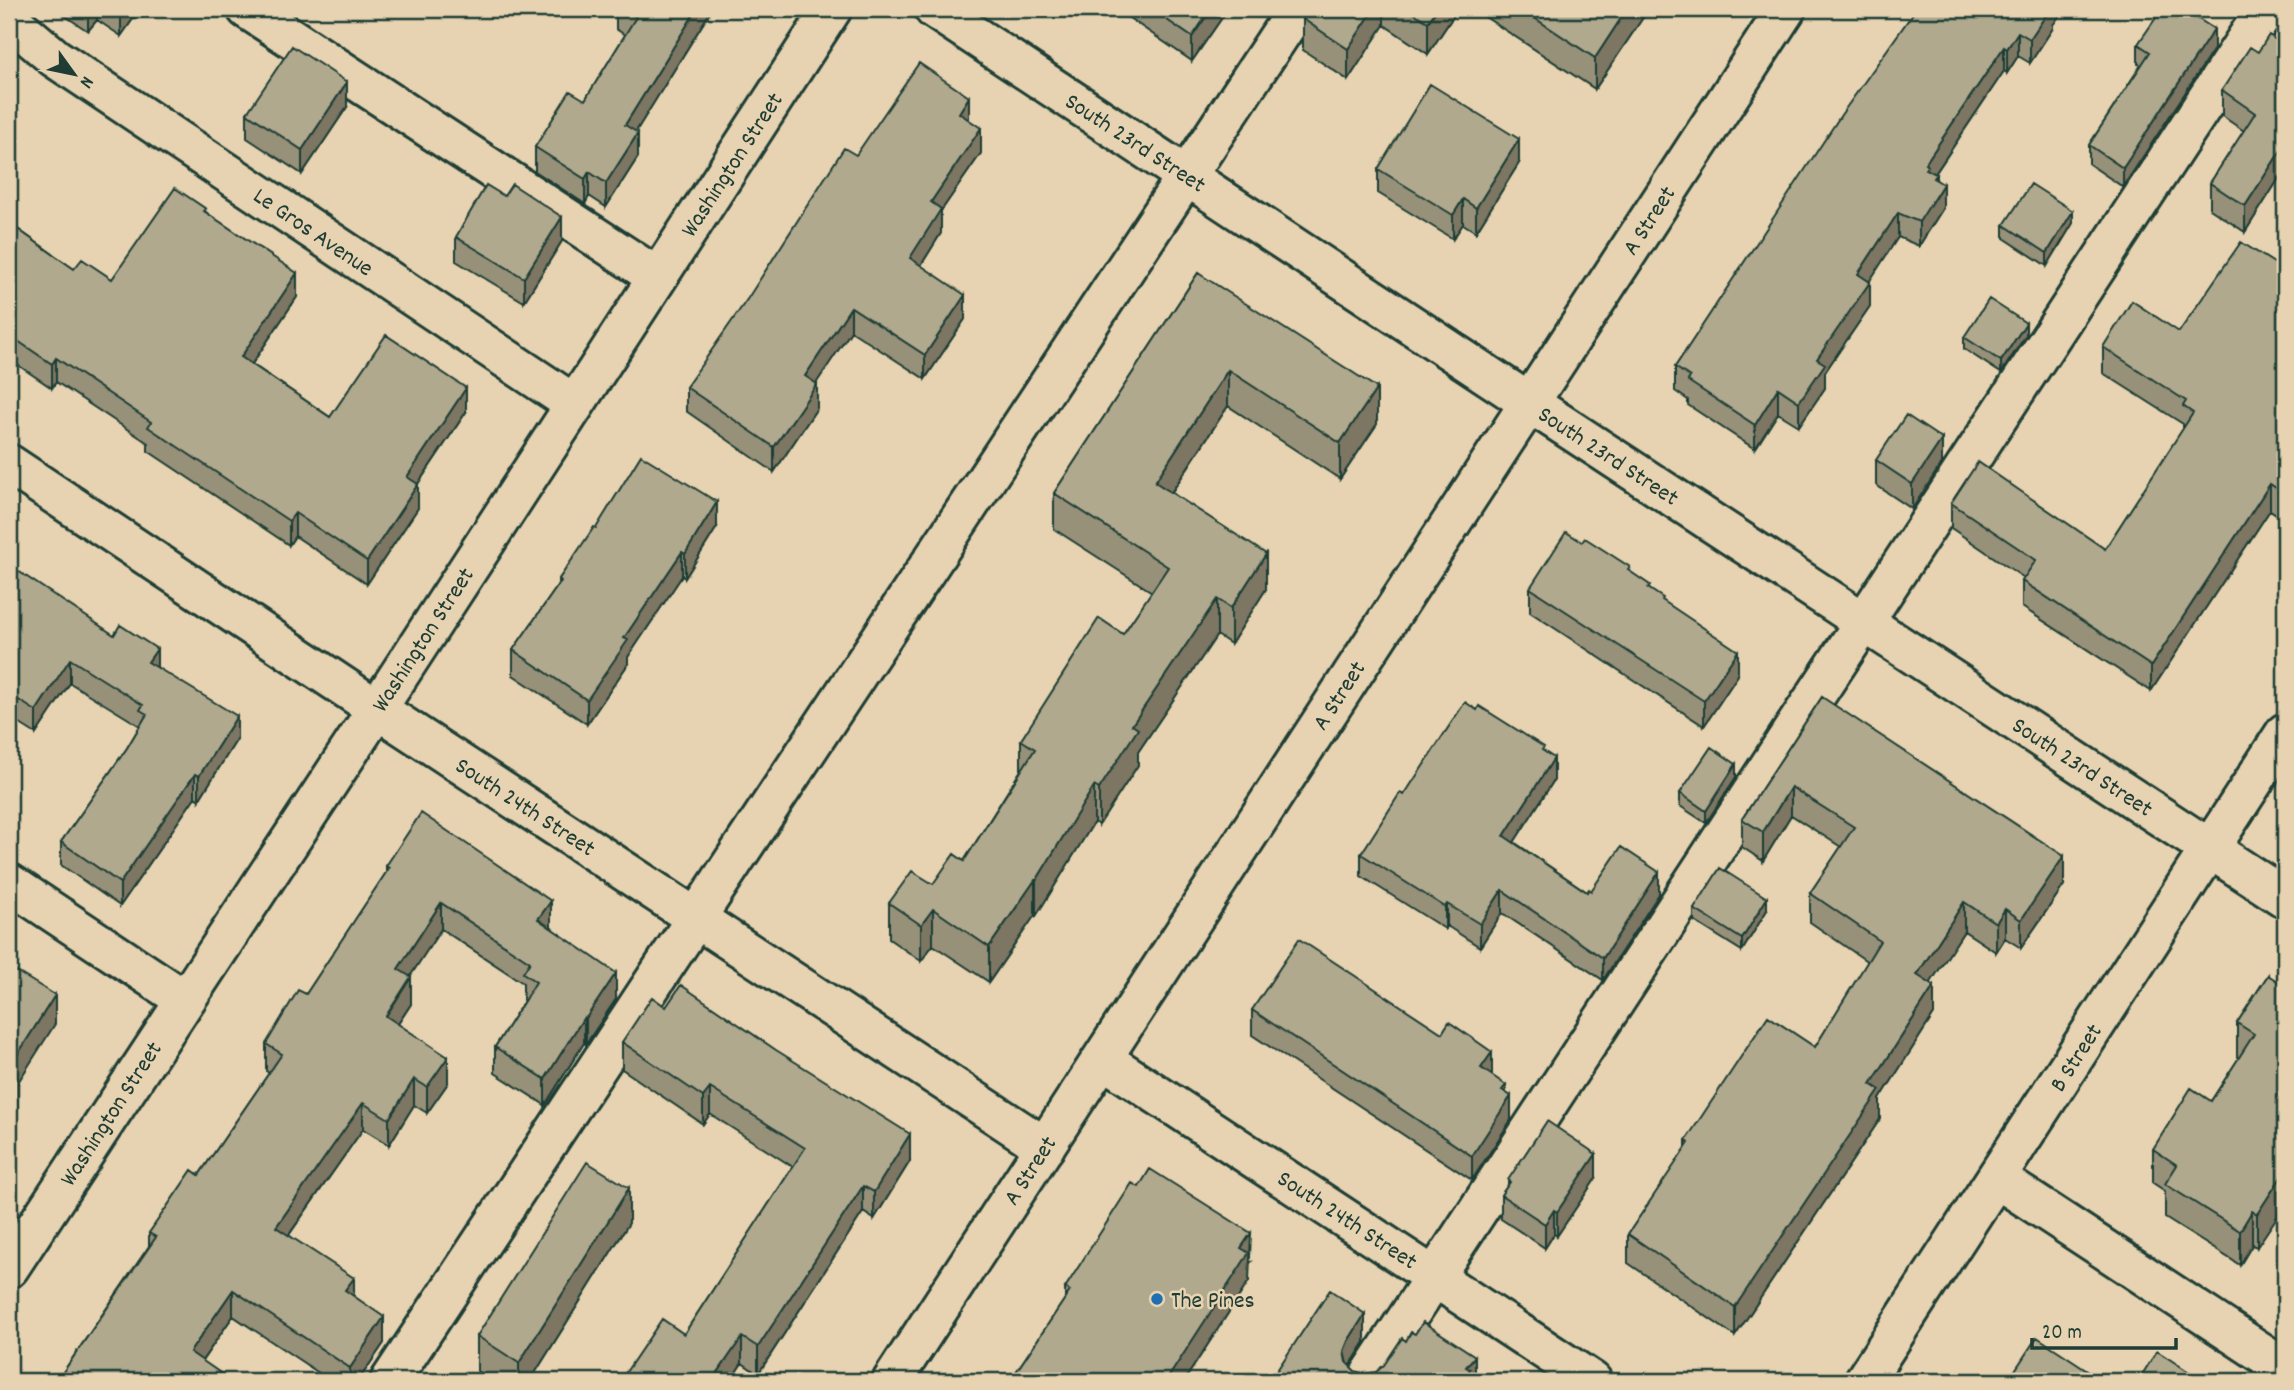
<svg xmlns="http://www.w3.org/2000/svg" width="2294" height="1390" font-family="Dekko,sans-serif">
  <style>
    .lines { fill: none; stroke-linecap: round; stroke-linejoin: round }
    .minor-casing { stroke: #1f3d34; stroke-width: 44 }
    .major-casing { stroke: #1f3d34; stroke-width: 44 }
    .minor { stroke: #e7d3b1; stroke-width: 38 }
    .major { stroke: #e7d3b1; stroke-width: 38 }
    .wall { fill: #97917a; stroke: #1f3d34; stroke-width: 2 }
    .shaded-wall { fill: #7b7663; stroke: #1f3d34; stroke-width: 2 }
    .building { fill: #b0a98e; stroke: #1f3d34; stroke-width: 2 }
    .poi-dot { fill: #1f6fb2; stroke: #e7d3b1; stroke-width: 2.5 }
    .labels { text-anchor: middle; stroke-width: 5; stroke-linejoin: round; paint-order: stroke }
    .street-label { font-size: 24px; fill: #1f3d34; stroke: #e7d3b1 }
    .poi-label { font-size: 24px; fill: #1f3d34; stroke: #e7d3b1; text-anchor: start }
  </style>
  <rect width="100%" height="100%" fill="#e7d3b1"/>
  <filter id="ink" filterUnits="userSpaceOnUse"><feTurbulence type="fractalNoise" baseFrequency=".0143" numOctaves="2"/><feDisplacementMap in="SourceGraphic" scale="14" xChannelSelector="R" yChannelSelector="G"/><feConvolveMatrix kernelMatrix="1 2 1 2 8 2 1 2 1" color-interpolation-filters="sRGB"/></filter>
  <g filter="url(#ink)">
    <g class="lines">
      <defs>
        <path id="minor" d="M247 9 657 277
          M934 9 1528 402 2285 898
          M9 19 55 58 574 404
          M9 464 377 709 1045 1147
          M9 883 185 1000
          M1103 1059 1592 1381
          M1996 1178 2285 1368
          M9 1268 377 709 832 9
          M390 1381 1297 9
          M1366 1381 2266 9
          M1864 1381 2285 733"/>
        <path id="major" d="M892 1381 1786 9"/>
      </defs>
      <use href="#minor" class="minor-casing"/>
      <use href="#major" class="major-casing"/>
      <use href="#minor" class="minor"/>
      <use href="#major" class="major"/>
    </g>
    <path class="wall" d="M59 9H140L121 36 97 20 88 31 59 12Z
      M605 9H712L636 131 638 157 606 207 589 196 585 204 535 171V147L585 100 625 35 616 29V17Z
      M1116 9H1228L1192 61Z
      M1309 9H1458L1428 54 1384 25 1348 80 1303 50V19Z
      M1473 9H1646V13L1595 89Z
      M1916 9 2053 25V28L2030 63 2018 56 2007 73 2004 71 1935 174 1943 208 1919 246 1898 237 1869 281 1870 306 1825 372V388L1799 426 1778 413 1755 449 1688 405V400L1675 391V367Z
      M2138 44 2214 49 2123 187 2089 164V145L2141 65 2138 64Z
      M2285 46V169L2245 232 2210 209V183L2244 131 2222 116V90L2258 52Z
      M347 107 302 174 247 138V113Z
      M969 120 981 153 941 211V233L921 265 965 319 925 379 851 331 816 383 817 408 774 472 686 411V387Z
      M1519 163 1476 232 1463 224 1453 239 1378 193V169Z
      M206 212 297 297 252 364 330 417 466 412 418 484V508L367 584 295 536 289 545 148 451V443L56 382 52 388 9 359V223L74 269 112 279Z
      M2073 223 2047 266 2004 238V225Z
      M456 237 562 241 524 302 456 261Z
      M2285 270V513L2282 518 2270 510 2151 691 2022 607V581L2024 578 1951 528V503L2105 549 2183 430V424L2103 373V347L2179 332Z
      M1198 273 1377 424 1340 479 1228 406 1172 492 1266 589 1231 644 1217 635 1138 752V765L1099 825 1094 822 1036 916 1035 915 989 982 933 945 921 961 889 939V903L933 884 964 861 1021 770V740L1123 634 1152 592 1054 529V493Z
      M2026 335 2001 373 1964 349V337Z
      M1876 460 1942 463 1912 509 1876 485Z
      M717 527 685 578 682 576 628 657V664L587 724 513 675V650L559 584V579L596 528Z
      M9 565 157 667 237 739 199 800 195 797 120 906 61 865V842L127 748 140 726 70 683 36 734 9 717Z
      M1630 572 1663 601 1738 675 1704 726 1530 612V588Z
      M1822 697 2064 885 2021 948 2005 938 1996 952 1964 931 1930 983 1934 1014 1880 1099V1119L1735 1336 1628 1263V1234L1686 1149V1140L1815 1047 1868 962 1810 922V893L1841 847 1791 815 1763 861 1742 847V819Z
      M1544 751 1554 780 1514 842 1587 892 1659 894 1603 980 1502 913 1480 947 1447 926 1445 929 1361 876V854L1404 795Z
      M1736 777 1706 823 1680 806V793Z
      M386 866 551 927 616 999 586 1044 584 1043 545 1105 495 1073V1047L524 1001 523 1000V983L441 929 410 976 411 1004 398 1024 448 1083 427 1113 414 1105 389 1145 363 1129 289 1235 354 1296 384 1343 358 1381H331L233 1316 202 1361 57 1381 149 1246V1233L199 1175 269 1073 266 1071V1044L306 994 386 873Z
      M1694 909 1767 910 1742 951 1694 921Z
      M2268 975 2257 1247 2252 1245 2240 1265 2165 1218V1191L2153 1183V1149L2211 1101 2239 1058 2237 1057V1023Z
      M666 1007 910 1161 874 1219 863 1212 758 1374 742 1363 730 1381H620L684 1334 793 1167 710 1114 703 1124 622 1069V1042Z
      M1252 1010 1492 1076 1506 1093 1511 1120 1472 1180 1252 1035Z
      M1596 1178 1557 1236 1554 1234 1545 1248 1501 1219V1195L1508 1185V1180Z
      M629 1223 530 1381H493L477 1371V1336Z
      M1251 1262 1249 1264V1281L1184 1381H1010L1065 1299V1288Z"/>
    <path class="shaded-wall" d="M88 9H97V20L88 31Z
      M124 9H140L121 36V12Z
      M697 9H712L625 149V125Z
      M1211 9H1228L1192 61V37Z
      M1374 9H1384V25L1348 80V49Z
      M1437 9H1458L1428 54V22Z
      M1627 9H1646V13L1595 89V58Z
      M2050 9H2064L2053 25V28L2030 63V39Z
      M2214 29V49L2123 187V168Z
      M2018 32V56L2007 73V49Z
      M2004 47V71L1928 184 1925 164Z
      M13 62V85L9 91V68Z
      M347 82V107L302 174V150Z
      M969 97V121L959 113Z
      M981 128V153L941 211V233L910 283V258L931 202Z
      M638 133V157L606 207V183Z
      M1519 139V163L1476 232V208Z
      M2285 144V169L2245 232V206Z
      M589 172V196L585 204V179Z
      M1936 174V196L1943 184V208L1919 246V222L1933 178Z
      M1463 199V224L1453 239V215Z
      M2073 211V223L2047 266V253Z
      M1898 213V237L1862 293 1870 282V306L1825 372V388L1799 426V402L1817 359 1858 274Z
      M562 217V241L524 302V278Z
      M297 273V297L241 380V357Z
      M965 295V319L925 379V355Z
      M851 307V331L805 400V376Z
      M2026 323V335L2001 373V361Z
      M56 358V382L52 388V364Z
      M1228 370V406L1155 517V482Z
      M817 384V408L774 472V447Z
      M466 388V412L407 500V477Z
      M1377 388V424L1340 479V443Z
      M1778 388V413L1755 449V425Z
      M1942 439V463L1912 509V484Z
      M418 484V508L367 584V561Z
      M2270 484V510L2151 691V666Z
      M2285 487V513L2282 518V492Z
      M717 502V527L685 578V554Z
      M295 513V536L289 545V521Z
      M682 552V576L628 657V664L587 724V700L624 638Z
      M1266 554V589L1231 644V608Z
      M1217 599V635L1138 752V765L1099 825V789L1132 725Z
      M157 649V672L148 662Z
      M1738 651V675L1704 726V701Z
      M70 659V683L36 734V711Z
      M237 716V739L199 800V776Z
      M1554 758V780L1504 858V836Z
      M1736 764V777L1706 823V811Z
      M195 774V797L120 906V883Z
      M1094 786V822L1036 916V881Z
      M1791 787V815L1763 861V832Z
      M2064 856V885L2021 948V920Z
      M1659 872V894L1603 980V958Z
      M1035 880V915L989 982V947Z
      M1502 890V913L1480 947V924Z
      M1767 898V910L1742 951V939Z
      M551 901V927L538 945V919Z
      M1964 902V931L1917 1004V975Z
      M441 903V929L398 995V969Z
      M1447 904V926L1445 929V907Z
      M933 909V945L921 961V925Z
      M2005 909V938L1996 952V923Z
      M616 973V999L586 1044V1018Z
      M411 977V1004L386 1042V1016Z
      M1934 986V1014L1880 1099V1119L1735 1336V1307L1871 1084Z
      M55 995V1024L17 1084V1108L9 1121V1068Z
      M584 1017V1043L545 1105V1079Z
      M1492 1052V1076L1481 1068Z
      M448 1057V1083L427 1113V1087Z
      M414 1079V1105L389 1145V1119Z
      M1506 1085V1104L1511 1096V1120L1472 1180V1156L1502 1090Z
      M710 1088V1114L703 1124V1097Z
      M363 1103V1129L276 1253V1227Z
      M910 1134V1161L874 1219V1192Z
      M1596 1154V1178L1557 1236V1212Z
      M2285 1171V1205L2257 1247V1214Z
      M863 1186V1212L758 1374V1347Z
      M629 1188V1223L530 1381H519V1363Z
      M1554 1210V1234L1545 1248V1224Z
      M2252 1211V1245L2240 1265V1231Z
      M1251 1233 1249 1281 1184 1381H1166L1241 1248Z
      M354 1278V1305L345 1290Z
      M233 1290V1316L190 1378V1352Z
      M1365 1314V1342L1348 1369 1344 1351 1348 1341Z
      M384 1317V1343L358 1381H350V1368Z
      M742 1337V1363L730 1381H712Z
      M1475 1356V1381H1462L1466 1367Z"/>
    <path class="building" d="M622 9H697L625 125 638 133 606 183 589 172 585 179 535 147 570 91 585 100 636 17Z
      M1151 9H1211L1192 37Z
      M1309 9H1374L1348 49 1303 19Z
      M1407 9H1437L1428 22Z
      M1521 9H1627L1595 58Z
      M1916 9H2050L2030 39 2018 32 2007 49 2004 47 1925 164 1928 166 1926 169 1936 174 1933 178 1943 184 1919 222 1898 213 1858 274 1870 282 1817 359 1825 364 1799 402 1778 388 1755 425 1688 381 1690 377 1675 367 1841 115Z
      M2162 9H2183L2214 29 2123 168 2089 145 2150 52 2138 44Z
      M2269 35 2285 46V144L2245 206 2210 183 2255 113 2222 90 2250 47 2258 52Z
      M292 46 347 82 302 150 247 113Z
      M9 59 13 62 9 68Z
      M919 63 969 97 959 113 981 128 931 202 941 209 910 258 965 295 925 355 851 307 805 376 817 384 774 447 686 387 748 298 844 148 856 155Z
      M1430 84 1519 139 1476 208 1463 199 1453 215 1378 169Z
      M512 184 562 217 524 278 456 237 486 185 504 196Z
      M2031 184 2073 211 2047 253 2004 225Z
      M175 188 206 209 204 211 297 273 241 357 330 417 386 335 466 388 407 477 418 484 367 561 295 513 289 521 148 427 151 422 56 358 52 364 9 335V223L74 269 82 259 112 279Z
      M2241 242 2285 270V487L2282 492 2270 484 2151 666 2022 581 2036 560 1951 503 1978 462 2105 549 2193 413 2183 406 2186 401 2103 347 2132 301 2179 332Z
      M1198 273 1377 388 1340 443 1228 370 1155 482 1266 554 1231 608 1217 599 1132 725 1138 729 1099 789 1094 786 1036 881 1035 880 989 947 933 909 921 925 889 903 912 871 933 884 954 854 964 861 1035 749 1021 740 1099 618 1123 634 1168 567 1054 493Z
      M1989 299 2026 323 2001 361 1964 337Z
      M1906 415 1942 439 1912 484 1876 460Z
      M641 455 717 502 685 554 682 552 624 638 628 640 587 700 513 650 561 581 559 579 594 527 596 528Z
      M1566 532 1582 542 1585 538 1630 567 1628 570 1650 585 1648 588 1663 598 1662 600 1738 651 1704 701 1530 588Z
      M9 565 114 635 120 625 157 649 148 662 237 716 199 776 195 774 120 883 61 842 127 748 147 714 140 710 143 705 70 659 36 711 9 694Z
      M1822 697 2064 856 2021 920 2005 909 1996 923 1964 902 1917 975 1934 986 1871 1084 1880 1090 1735 1307 1628 1234 1689 1143 1686 1140 1768 1016 1815 1047 1880 941 1810 893 1854 827 1791 787 1763 832 1742 819Z
      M1465 702 1477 710 1479 706 1544 747 1542 750 1554 758 1504 836 1587 892 1589 889 1591 891 1621 847 1659 872 1603 958 1502 890 1480 924 1447 904 1445 907 1361 854 1400 793 1404 795Z
      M1711 747 1736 764 1706 811 1680 793Z
      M421 813 551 901 538 919 616 973 586 1018 584 1017 545 1079 495 1047 536 982 523 973 530 962 441 903 398 969 411 977 386 1016 448 1057 427 1087 414 1079 389 1119 363 1103 276 1227 354 1278 345 1290 384 1317 350 1368 233 1290 190 1352 232 1381H57L156 1237 149 1233 192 1170 199 1175 282 1054 266 1044 298 990 306 994 389 868 386 866Z
      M1720 868 1767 898 1742 939 1694 909Z
      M1299 939 1442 1033 1449 1022 1492 1052 1481 1068 1506 1085 1502 1090 1511 1096 1472 1156 1252 1010Z
      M9 967 55 995 9 1068Z
      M2268 975 2285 986V1171L2257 1214 2252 1211 2240 1231 2165 1184 2177 1165 2153 1149 2191 1088 2211 1101 2254 1034 2237 1023Z
      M681 985 776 1050 910 1134 874 1192 863 1186 758 1347 742 1337 712 1381H620L662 1319 684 1334 805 1148 710 1088 703 1097 622 1042 652 997 666 1007Z
      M9 1073 17 1079 9 1091Z
      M1547 1121 1596 1154 1557 1212 1554 1210 1545 1224 1501 1195 1510 1182 1508 1180Z
      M587 1162 629 1188 519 1363 477 1336Z
      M1150 1169 1251 1233 1241 1248 1249 1253 1166 1381H1010L1070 1291 1065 1288 1132 1183 1139 1187Z
      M1330 1290 1365 1314 1348 1341 1344 1351 1346 1362 1355 1371 1365 1374 1376 1372 1384 1365 1402 1338 1406 1341 1411 1332 1415 1334 1423 1322 1475 1356 1466 1367 1470 1369 1462 1381H1328L1322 1378 1320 1381H1270Z
      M2037 1337 2104 1381H2008Z
      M2157 1351 2197 1377 2195 1381H2138Z"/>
  </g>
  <circle class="poi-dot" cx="1157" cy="1299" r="7"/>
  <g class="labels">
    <g class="street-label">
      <text transform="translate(1136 142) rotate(33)" y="8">South 23rd Street</text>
      <text transform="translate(731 164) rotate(-57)" y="8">Washington Street</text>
      <text transform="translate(1648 220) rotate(-57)" y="8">A Street</text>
      <text transform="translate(314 231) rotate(34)" y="8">Le Gros Avenue</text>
      <text transform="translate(1609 455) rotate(33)" y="8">South 23rd Street</text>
      <text transform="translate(422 639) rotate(-57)" y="8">Washington Street</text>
      <text transform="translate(1338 695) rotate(-57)" y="8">A Street</text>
      <text transform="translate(2083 766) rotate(33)" y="8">South 23rd Street</text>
      <text transform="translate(526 806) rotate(33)" y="8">South 24th Street</text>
      <text transform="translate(2075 1057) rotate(-57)" y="8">B Street</text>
      <text transform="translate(110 1113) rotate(-57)" y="8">Washington Street</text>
      <text transform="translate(1029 1170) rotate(-57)" y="8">A Street</text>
      <text transform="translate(1348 1219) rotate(33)" y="8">South 24th Street</text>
    </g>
    <g class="poi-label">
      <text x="1171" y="1307">The Pines</text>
    </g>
  </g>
  <rect width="2294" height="1390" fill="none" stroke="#e7d3b1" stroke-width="35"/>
  <rect x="18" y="18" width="2259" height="1355" fill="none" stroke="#1f3d34" stroke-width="2.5" filter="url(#ink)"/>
  <g transform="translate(74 74) rotate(123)" stroke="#e7d3b1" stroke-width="5" paint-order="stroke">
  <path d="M0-5L12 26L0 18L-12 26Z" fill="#1f3d34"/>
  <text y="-10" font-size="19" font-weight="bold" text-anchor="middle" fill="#1f3d34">N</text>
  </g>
  <path d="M2032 1338v10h144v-10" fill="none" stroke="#1f3d34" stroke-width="3.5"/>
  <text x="2042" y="1338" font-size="21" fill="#1f3d34" stroke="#e7d3b1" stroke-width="5" paint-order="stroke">20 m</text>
</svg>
